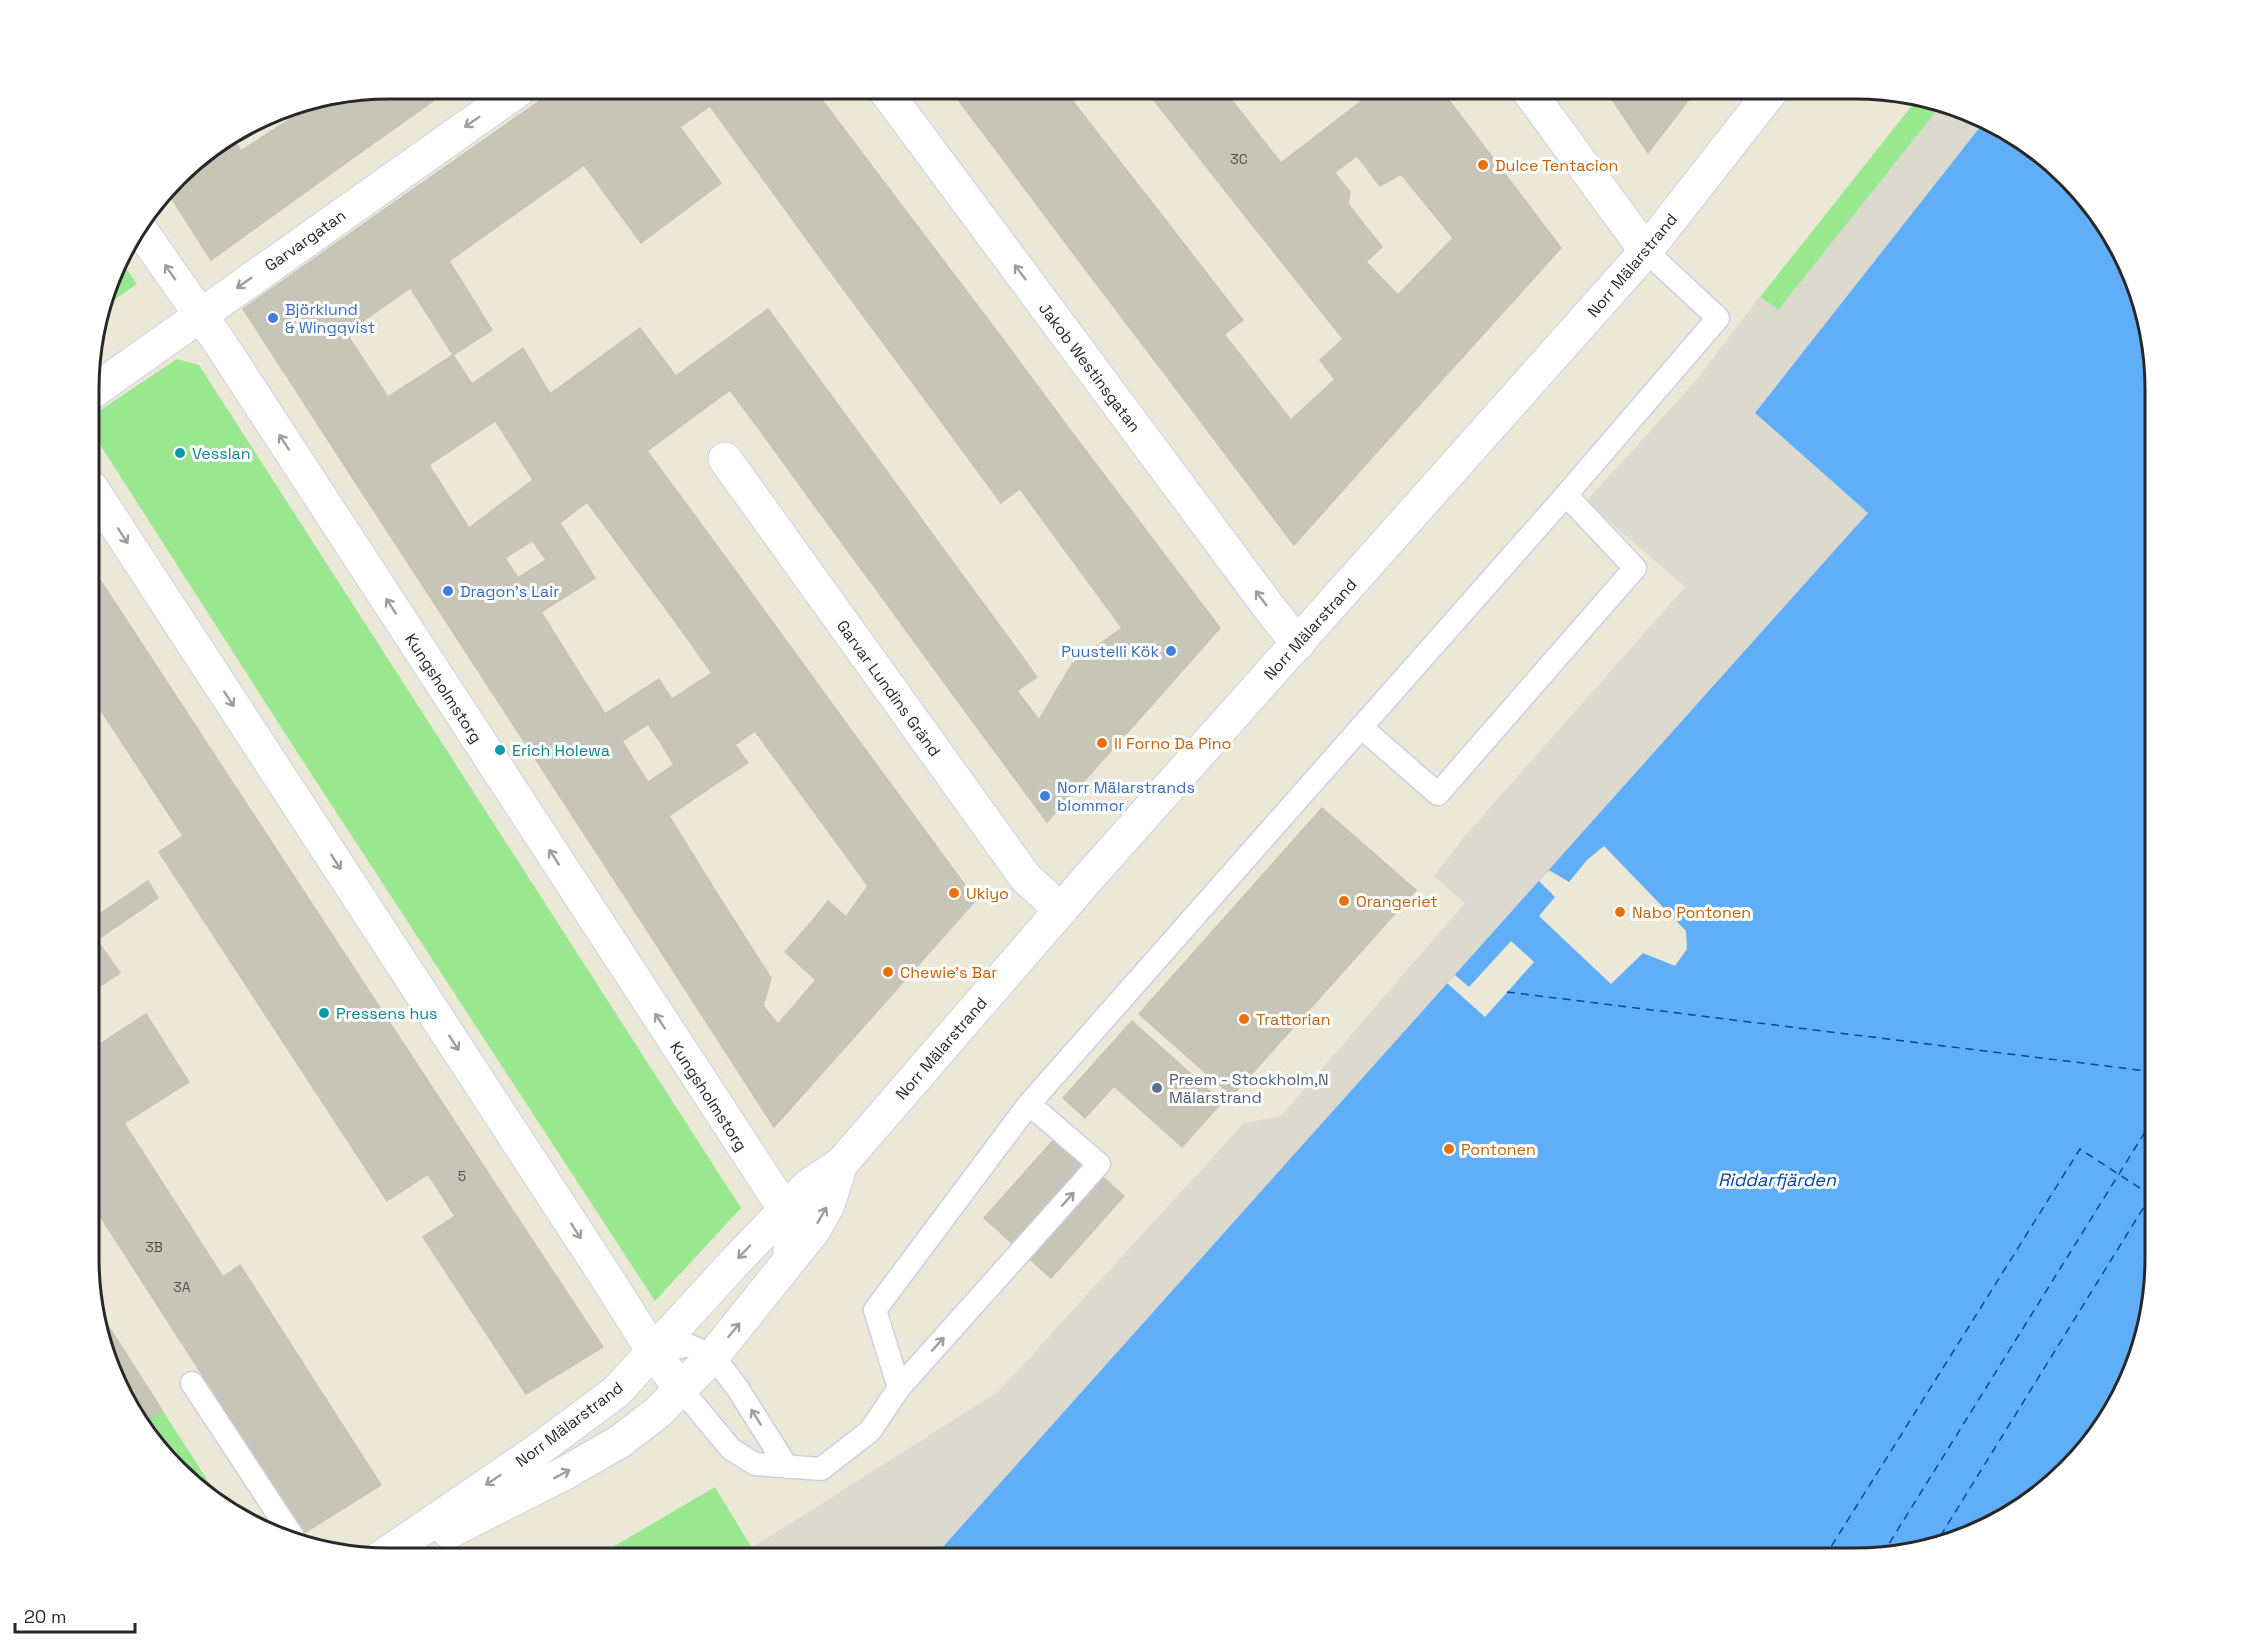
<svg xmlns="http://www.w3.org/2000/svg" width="2244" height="1647" font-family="'Space Grotesk',sans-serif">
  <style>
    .green { fill: #99e88f }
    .plaza { fill: #dcdacf }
    .water { fill: #61aef8 }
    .pier { fill: #ece8d8 }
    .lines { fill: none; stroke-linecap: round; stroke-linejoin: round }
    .ferry { stroke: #0247a2; stroke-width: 1.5; stroke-dasharray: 8 6; stroke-linecap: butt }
    .building { fill: #c7c4b8; stroke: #c7c4b2; stroke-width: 1.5 }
    .lane-casing { stroke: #cecde3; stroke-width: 25 }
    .street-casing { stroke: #cecde3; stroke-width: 35 }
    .secondary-casing { stroke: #cecde3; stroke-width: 35 }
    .lane { stroke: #fff; stroke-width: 22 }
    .street { stroke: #fff; stroke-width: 33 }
    .secondary { stroke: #fff; stroke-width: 33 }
    .oneway { stroke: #9e9e9e }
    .food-dot { fill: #e8710a; stroke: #fff; stroke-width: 2 }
    .shop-dot { fill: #3f7fe0; stroke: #fff; stroke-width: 2 }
    .culture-dot { fill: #0f9aa8; stroke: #fff; stroke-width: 2 }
    .service-dot { fill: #5c6f8a; stroke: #fff; stroke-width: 2 }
    .labels { text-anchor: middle; stroke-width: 6; stroke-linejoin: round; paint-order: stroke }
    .number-label { font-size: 14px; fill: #504f4c }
    .food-label { font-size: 16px; fill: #c56008; stroke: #fff; text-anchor: start }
    .street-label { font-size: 16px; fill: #282828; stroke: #fff }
    .shop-label { font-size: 16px; fill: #366cbe; stroke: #fff; text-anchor: start }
    .culture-label { font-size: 16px; fill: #0d838f; stroke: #fff; text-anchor: start }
    .service-label { font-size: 16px; fill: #4e5e75; stroke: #fff; text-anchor: start }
    .water-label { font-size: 18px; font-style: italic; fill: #0247a2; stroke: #fff }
    .rim { fill: none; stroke: #282828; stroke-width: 3 }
  </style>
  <rect width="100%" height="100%" fill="#ece8d8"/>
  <path class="green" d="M1918 98 1943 103 1778 311 1760 297Z
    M119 258 137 284 104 307Z
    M177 359 199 365 741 1208 655 1301 297 752 95 437 99 411Z
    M93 1302 224 1506 206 1496 129 1408Z
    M715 1487 752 1548 736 1558H594Z"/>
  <path class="plaza" d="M1943 103 1952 105 1984 122 1755 413 1868 513 933 1558H736L999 1391 1244 1123 1281 1116 1465 903 1434 876 1464 837 1685 587 1586 501 1695 382 1760 296 1778 310Z"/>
  <path class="water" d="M1984 122 2038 151 2093 206 2124 256 2155 370V1277L2133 1373 2093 1441 2038 1496 1988 1527 1933 1548 1856 1558H933L1868 513 1755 413Z"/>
  <path class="pier" d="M1604 846 1686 931 1687 949 1675 966 1643 953 1611 984 1539 916 1555 897 1539 881 1549 870 1569 882 1587 860Z
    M1511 941 1534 962 1485 1017 1447 983 1455 975 1469 987Z"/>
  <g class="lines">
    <path class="ferry" d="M1507 992 2155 1072
      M1933 1548 2155 1189
      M1882 1555 2155 1116
      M1824 1558 2080 1149 2155 1198"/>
  </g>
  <path class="building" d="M389 89H450L350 160 313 104Z
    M557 89H652L721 183 641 243 538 102Z
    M652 89H814L825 104 750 161 710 106 680 127Z
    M950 89H1063L1071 99 999 154Z
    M1145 89H1223L1281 163 1373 92 1399 124 1257 231Z
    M1370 89H1441L1442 91 1399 124Z
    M1605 89H1697L1648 153Z
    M1442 91 1561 248 1384 444 1320 360 1343 339 1257 231 1335 173 1350 192 1348 204 1382 247 1366 262 1398 295 1453 238 1401 174 1380 186 1357 156Z
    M1071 99 1157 209 1082 265 999 154Z
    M538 102 584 165 449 261 492 330 453 355 368 221Z
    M313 104 350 160 211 260 168 193 191 163 232 137 241 151Z
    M825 104 912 219 835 278 750 161Z
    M1157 209 1243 320 1167 377 1082 265Z
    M912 219 996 330 918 390 835 278Z
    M368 221 410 288 346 333 388 397 453 355 472 384 348 471 243 309Z
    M768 309 822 383 759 429 730 390 647 451 676 490 612 536 587 502 560 523 533 480Z
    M640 328 676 376 533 480 472 384 523 348 550 394Z
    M996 330 1080 443 1001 503 918 390Z
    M1224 334 1291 420 1335 379 1384 444 1294 545 1167 377Z
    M822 383 880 462 817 509 759 429Z
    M472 384 495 421 429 465 469 528 533 480 560 523 434 603 348 471Z
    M1080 443 1220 628 1136 723 1078 672 1072 664 1122 628 1020 489Z
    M880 462 944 550 881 596 817 509Z
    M676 490 734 569 671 616 612 536Z
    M560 523 595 578 541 612 605 714 659 679 689 726 662 745 648 724 622 741 635 762 566 806 434 603 505 558 518 578 546 560 532 540Z
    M944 550 1008 637 945 684 881 596Z
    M91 566 242 797 183 836 91 695Z
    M734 569 798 657 694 733 672 699 712 673 671 616Z
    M1008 637 1037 677 1017 691 1039 720 1072 664 1078 672 1136 723 1047 822 945 684Z
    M798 657 862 745 798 790 755 731 735 745 748 763 723 779 694 733Z
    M689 726 723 779 669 816 718 895 652 938 566 806 635 762 648 782 674 765 662 745Z
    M862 745 976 900 873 1016 813 920 828 901 846 917 868 886 798 790Z
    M242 797 498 1188 455 1216 428 1174 387 1201 159 852Z
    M1322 808 1416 890 1232 1096 1139 1014Z
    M148 881 158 898 97 940 120 973 91 992V920Z
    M718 895 771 978 763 1006 778 1024 816 980 785 952 813 920 873 1016 774 1127 652 938Z
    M146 1014 189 1082 124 1123 223 1277 240 1265 381 1485 304 1533 91 1202V1050Z
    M1132 1021 1222 1102 1182 1147 1114 1086 1085 1118 1063 1098Z
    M1057 1136 1124 1196 1051 1278 984 1218Z
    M498 1188 603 1347 526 1394 423 1237Z
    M93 1302 162 1410 142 1424 129 1408Z"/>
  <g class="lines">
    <defs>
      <path id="lane" d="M1361 727 1438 794 1635 568 1566 495
        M654 1353 688 1345 713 1356 738 1389 787 1467
        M192 1383 297 1543
        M899 1388 1099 1164 1029 1104
        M681 1389 731 1449 755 1464 821 1469 870 1431 899 1388 875 1310 1029 1104 1566 495 1718 318 1646 251"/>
      <path id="street" d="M884 89 1268 606 1298 644
        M1527 89 1646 251
        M91 393 520 89
        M725 459 1026 878 1061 910"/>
      <path id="secondary" d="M140 229 220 343 785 1210 790 1230V1259
        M91 487 612 1286 654 1353 681 1389
        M449 1532 565 1473 619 1442 657 1413 713 1356 814 1230 828 1205 841 1164
        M380 1558 531 1455 616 1392 734 1263 808 1186 841 1164 1090 876 1646 251 1773 89"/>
    </defs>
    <use href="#lane" class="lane-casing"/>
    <use href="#street" class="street-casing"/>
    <use href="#secondary" class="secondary-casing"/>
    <use href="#lane" class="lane"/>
    <use href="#street" class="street"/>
    <use href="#secondary" class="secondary"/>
  </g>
  <defs><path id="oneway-shaft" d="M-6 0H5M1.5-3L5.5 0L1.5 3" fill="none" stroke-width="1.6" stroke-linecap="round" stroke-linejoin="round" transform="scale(1.5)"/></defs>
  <g class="oneway">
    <use href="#oneway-shaft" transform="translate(472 122) rotate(145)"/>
    <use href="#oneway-shaft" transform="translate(170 272) rotate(-125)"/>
    <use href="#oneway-shaft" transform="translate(1020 272) rotate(-127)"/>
    <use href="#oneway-shaft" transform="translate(244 283) rotate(145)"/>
    <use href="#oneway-shaft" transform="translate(284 442) rotate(-123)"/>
    <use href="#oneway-shaft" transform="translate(123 536) rotate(57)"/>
    <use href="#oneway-shaft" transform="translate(1261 598) rotate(-127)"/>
    <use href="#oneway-shaft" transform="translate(391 606) rotate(-123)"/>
    <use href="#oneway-shaft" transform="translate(229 699) rotate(57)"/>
    <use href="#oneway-shaft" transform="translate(554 857) rotate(-123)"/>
    <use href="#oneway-shaft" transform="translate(336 862) rotate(57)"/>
    <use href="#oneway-shaft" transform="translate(660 1021) rotate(-123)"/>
    <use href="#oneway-shaft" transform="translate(454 1043) rotate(57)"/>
    <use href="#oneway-shaft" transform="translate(1068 1199) rotate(-48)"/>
    <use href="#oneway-shaft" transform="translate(822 1215) rotate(-60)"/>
    <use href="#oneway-shaft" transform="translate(576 1231) rotate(57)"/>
    <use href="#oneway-shaft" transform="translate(744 1252) rotate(134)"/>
    <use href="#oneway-shaft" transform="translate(734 1330) rotate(-51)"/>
    <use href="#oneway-shaft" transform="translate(938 1344) rotate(-48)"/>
    <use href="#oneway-shaft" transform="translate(756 1417) rotate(-122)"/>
    <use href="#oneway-shaft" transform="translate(562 1474) rotate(-28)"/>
    <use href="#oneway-shaft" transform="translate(493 1480) rotate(146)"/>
  </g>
  <g class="food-dot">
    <circle cx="1483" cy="165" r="6"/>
    <circle cx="1102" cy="743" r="6"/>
    <circle cx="954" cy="893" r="6"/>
    <circle cx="1344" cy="901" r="6"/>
    <circle cx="1620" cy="912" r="6"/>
    <circle cx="888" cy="972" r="6"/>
    <circle cx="1244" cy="1019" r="6"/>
    <circle cx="1449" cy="1149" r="6"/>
  </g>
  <g class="shop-dot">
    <circle cx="273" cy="318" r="6"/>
    <circle cx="448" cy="591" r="6"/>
    <circle cx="1171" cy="651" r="6"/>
    <circle cx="1045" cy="796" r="6"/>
  </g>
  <g class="culture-dot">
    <circle cx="180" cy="453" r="6"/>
    <circle cx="500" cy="750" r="6"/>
    <circle cx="324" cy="1013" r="6"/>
  </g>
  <circle class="service-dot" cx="1157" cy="1088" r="6"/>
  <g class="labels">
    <g class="number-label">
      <text x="1239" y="164">3C</text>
      <text x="462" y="1181">5</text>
      <text x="154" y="1252">3B</text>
      <text x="182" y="1292">3A</text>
    </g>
    <g class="food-label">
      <text x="1495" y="171">Dulce Tentacion</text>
      <text x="1114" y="749">Il Forno Da Pino</text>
      <text x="966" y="899">Ukiyo</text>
      <text x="1356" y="907">Orangeriet</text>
      <text x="1632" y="918">Nabo Pontonen</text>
      <text x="900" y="978">Chewie's Bar</text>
      <text x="1256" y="1025">Trattorian</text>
      <text x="1461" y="1155">Pontonen</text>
    </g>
    <g class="street-label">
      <text transform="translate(305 240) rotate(-35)" y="6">Garvargatan</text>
      <text transform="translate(1632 265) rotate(-50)" y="6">Norr Mälarstrand</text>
      <text transform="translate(1090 367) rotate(53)" y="6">Jakob Westinsgatan</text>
      <text transform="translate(1310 629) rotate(-48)" y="6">Norr Mälarstrand</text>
      <text transform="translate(444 688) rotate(57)" y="6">Kungsholmstorg</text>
      <text transform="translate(889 688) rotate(54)" y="6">Garvar Lundins Gränd</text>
      <text transform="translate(941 1048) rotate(-49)" y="6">Norr Mälarstrand</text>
      <text transform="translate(709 1096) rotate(57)" y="6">Kungsholmstorg</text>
      <text transform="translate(569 1424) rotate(-37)" y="6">Norr Mälarstrand</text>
    </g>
    <g class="shop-label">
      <text x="285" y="315">Björklund<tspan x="285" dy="18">&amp; Wingqvist</tspan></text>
      <text x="460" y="597">Dragon's Lair</text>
      <text x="1159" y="657" text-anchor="end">Puustelli Kök</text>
      <text x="1057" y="793">Norr Mälarstrands<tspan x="1057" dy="18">blommor</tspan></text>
    </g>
    <g class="culture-label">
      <text x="192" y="459">Vesslan</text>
      <text x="512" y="756">Erich Holewa</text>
      <text x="336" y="1019">Pressens hus</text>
    </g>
    <g class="service-label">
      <text x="1169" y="1085">Preem - Stockholm,N<tspan x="1169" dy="18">Mälarstrand</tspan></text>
    </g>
    <g class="water-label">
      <text x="1777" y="1186">Riddarfjärden</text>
    </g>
  </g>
  <path d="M0 0H2244V1647H0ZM389 99H1855A290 290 0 0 1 2145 389V1258A290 290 0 0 1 1855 1548H389A290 290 0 0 1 99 1258V389A290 290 0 0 1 389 99Z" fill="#fff" fill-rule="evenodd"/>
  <path class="rim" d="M389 99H1855A290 290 0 0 1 2145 389V1258A290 290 0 0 1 1855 1548H389A290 290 0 0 1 99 1258V389A290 290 0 0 1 389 99Z"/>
  <path d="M15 1623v9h120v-9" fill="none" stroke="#282828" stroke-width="3"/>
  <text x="24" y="1623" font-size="18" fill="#282828" stroke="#ffffff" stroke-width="4.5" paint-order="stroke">20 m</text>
</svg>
